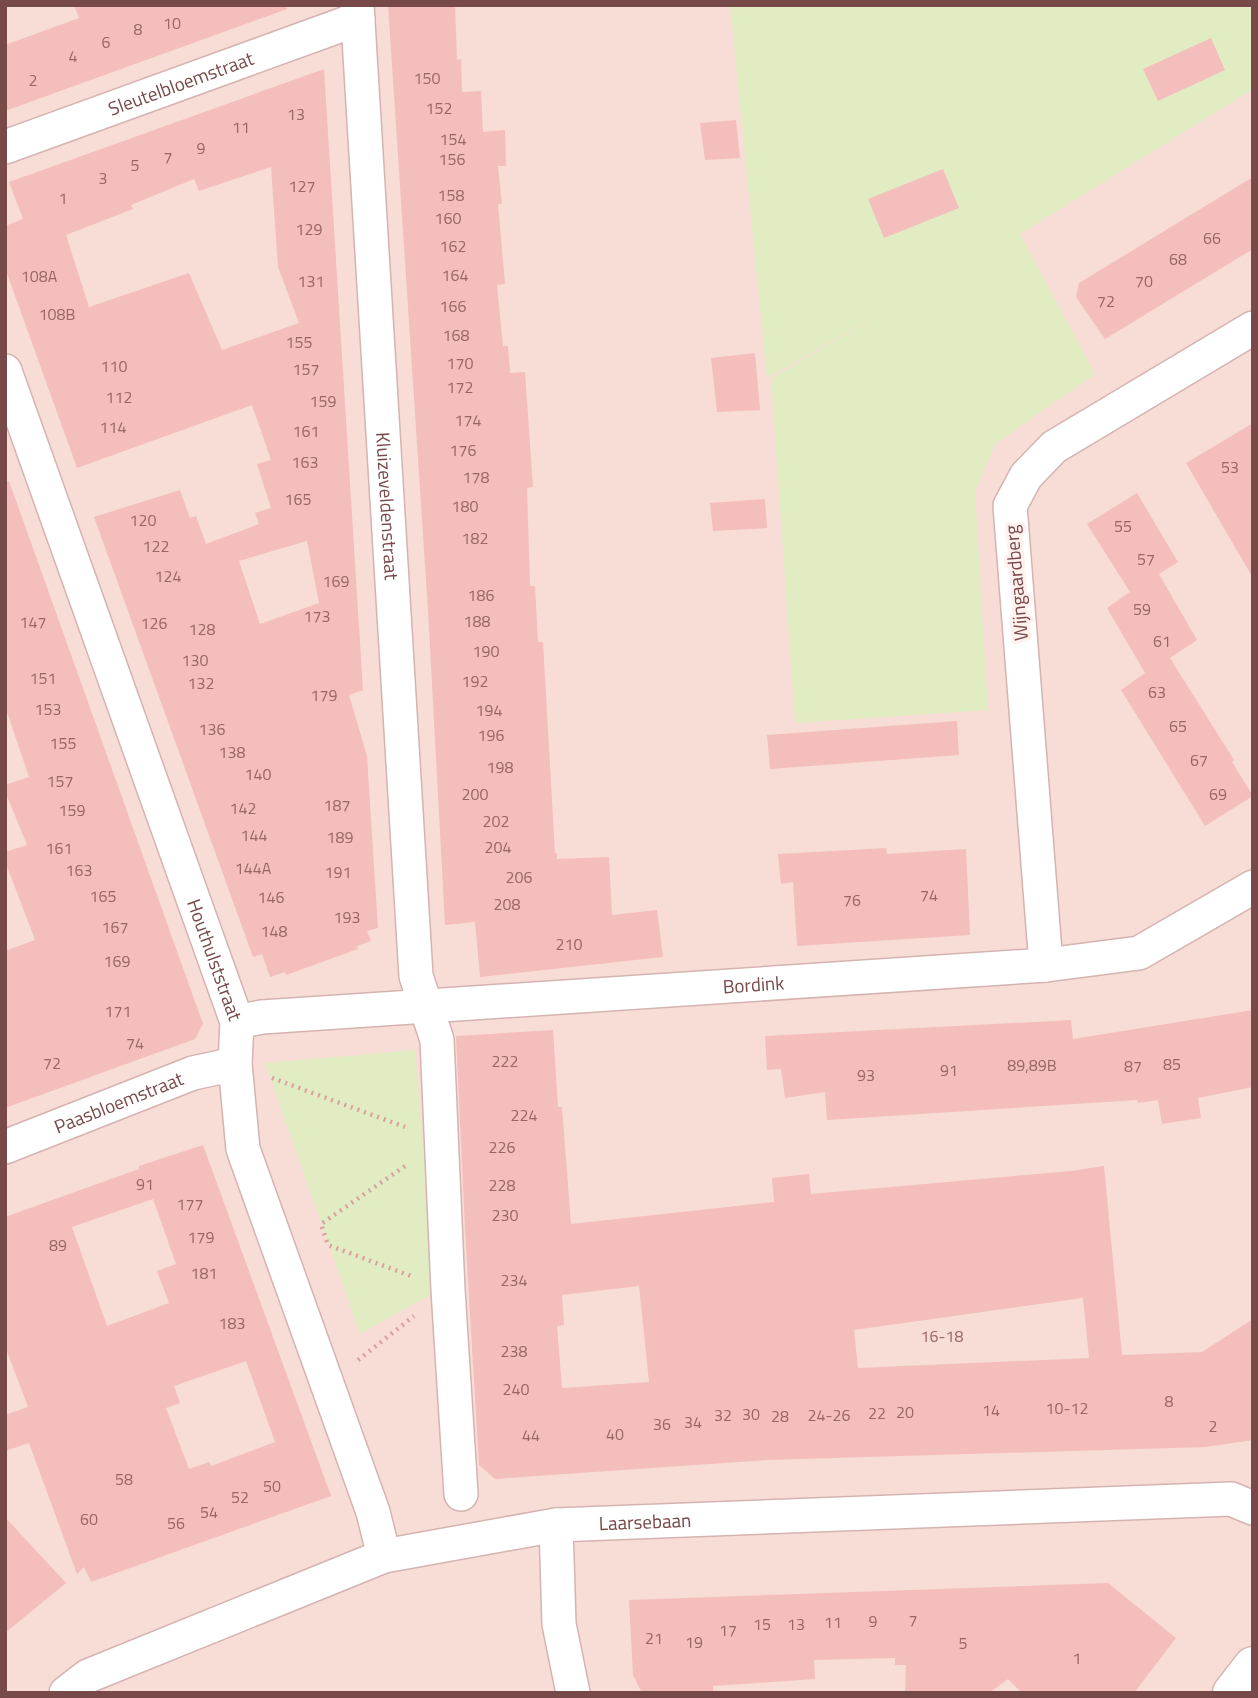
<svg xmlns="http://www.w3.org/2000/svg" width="1258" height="1698" font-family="'Titillium Web',sans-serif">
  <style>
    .residential { fill: #f7ddd6 }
    .green { fill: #e2ecc3 }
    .building { fill: #f4bebc; fill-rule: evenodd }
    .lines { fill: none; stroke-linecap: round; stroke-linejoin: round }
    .minor-casing { stroke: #d5b3b0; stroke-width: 36 }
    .tertiary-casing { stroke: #d5b3b0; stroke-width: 41 }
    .path { stroke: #d9a09e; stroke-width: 4.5; stroke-dasharray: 2 5; stroke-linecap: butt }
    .minor { stroke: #fff; stroke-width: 33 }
    .tertiary { stroke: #fff; stroke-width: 38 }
    .labels { text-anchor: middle; stroke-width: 7; stroke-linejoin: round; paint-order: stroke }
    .number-label { font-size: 16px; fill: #976666 }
    .street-label { font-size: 19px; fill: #784949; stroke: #fff1ed }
  </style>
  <rect width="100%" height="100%" fill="#fdebe5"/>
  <path class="residential" d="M5 5H1253V1693H5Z"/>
  <path class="green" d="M730 5H1253V89L1020 234 1095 374 995 444 975 492 988 710 795 723 771 378 895 306 767 378Z
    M415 1050 435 1292 360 1334 265 1063Z"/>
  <path class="building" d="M74 5H286L287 9 5 111V45L79 18Z
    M388 5H455L457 60 461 59 462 92 481 91 483 132 505 130 506 166H498L502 204H498L505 284 497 285 503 346H508L510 373 525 372 533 487 527 488 530 586H535L538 642H543L555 853H557V859L609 857 612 915 657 910 663 957 480 977 475 922 445 925 428 610Z
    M1211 38 1225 70 1158 101 1143 69Z
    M324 69 363 690 349 695 367 756 378 928 367 931 371 941 357 946 358 949 286 975 285 972 270 977 262 954 253 957 94 517 180 490 190 518 196 516 206 544 259 524 255 513 271 508 257 464 271 460 252 405 77 468 5 268V226L23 219 9 182ZM271 167 278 267 299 323 222 350 189 273 89 307 66 235 133 209 131 205 194 179 199 191ZM307 541 319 603 260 624 239 561Z
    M736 120 740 158 705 160 700 123Z
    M943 169 959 208 884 238 868 199Z
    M1253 177V249L1105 339 1076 297 1079 283Z
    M755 353 760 410 717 412 711 358Z
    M1253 423V578L1186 463Z
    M9 481 203 1024 195 1039 5 1108V951L35 940 5 861V852L27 845 5 791V785L29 777 5 706V482Z
    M1137 493 1178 562 1159 574 1197 640 1170 658 1234 760 1232 762 1253 796 1205 826 1121 690 1145 673 1107 608 1130 592 1087 524Z
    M765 499 767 528 713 531 710 503Z
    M957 721 959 755 770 769 767 735Z
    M886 848 887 854 966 849 970 935 797 946 793 882 781 884 778 854Z
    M1253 1010V1087L1198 1098 1201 1118 1162 1124 1158 1100 1138 1103 1137 1100 827 1120 825 1092 785 1098 781 1069 767 1070 765 1036 1071 1020 1073 1039Z
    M553 1030 558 1107H562L571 1224 774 1202 772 1178 809 1174 811 1194 1071 1171 1104 1166 1122 1355 1202 1352 1253 1319V1440L1206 1447 768 1460 495 1479 479 1465 465 1230 456 1036ZM639 1286 649 1382 562 1388 557 1326 564 1325 562 1295ZM1083 1298 1089 1358 858 1368 854 1330Z
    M203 1145 331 1496 91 1582 84 1567 77 1574 29 1443 5 1451V1415L28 1407 5 1346V1217L139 1169V1166ZM153 1199 176 1264 157 1271 169 1303 107 1326 72 1227ZM246 1361 275 1442 211 1466 209 1462 189 1469 166 1408 180 1403 174 1386Z
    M5 1517 66 1583 5 1633Z
    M1108 1583 1176 1638 1134 1693H1022L1008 1679 989 1693H905L906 1665H895V1658L814 1660 815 1679 713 1686V1693H642L633 1675 629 1600Z"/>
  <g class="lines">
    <defs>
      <g id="minor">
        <path id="s1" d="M357 5 416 976 437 1040 448 1290 461 1494"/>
        <path id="s2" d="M5 147 358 19"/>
        <path id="s3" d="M5 371 237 1022 235 1064 243 1149 373 1512 384 1556"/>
        <path d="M1046 965 1010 506 1026 476 1054 447 1253 328"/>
        <path id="s4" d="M237 1022 262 1017 1046 965 1139 953 1253 887"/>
        <path id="s5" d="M5 1147 193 1073 235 1064"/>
        <path d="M556 1525 559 1624 573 1693"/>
        <path id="s6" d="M66 1693 88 1676 384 1556 556 1525 1231 1499 1253 1508"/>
      </g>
      <path id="tertiary" d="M1232 1693 1253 1666"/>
    </defs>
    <use href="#minor" class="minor-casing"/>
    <use href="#tertiary" class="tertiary-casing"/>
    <path class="path" d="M272 1078 405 1127
      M405 1166 321 1224 328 1245 411 1276
      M358 1360 414 1316"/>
    <use href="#minor" class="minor"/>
    <use href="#tertiary" class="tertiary"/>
  </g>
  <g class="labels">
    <g class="number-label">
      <text x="172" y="29">10</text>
      <text x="138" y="35">8</text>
      <text x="106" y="48">6</text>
      <text x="73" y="62">4</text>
      <text x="427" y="84">150</text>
      <text x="33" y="86">2</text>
      <text x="439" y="114">152</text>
      <text x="296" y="120">13</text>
      <text x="241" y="133">11</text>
      <text x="453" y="145">154</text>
      <text x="201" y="154">9</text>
      <text x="168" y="163">7</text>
      <text x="452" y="165">156</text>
      <text x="135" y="171">5</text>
      <text x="103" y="184">3</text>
      <text x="302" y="192">127</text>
      <text x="451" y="201">158</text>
      <text x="63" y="204">1</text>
      <text x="448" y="224">160</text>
      <text x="309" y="235">129</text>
      <text x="1212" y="244">66</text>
      <text x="453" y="252">162</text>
      <text x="1178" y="265">68</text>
      <text x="455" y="281">164</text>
      <text x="39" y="282">108A</text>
      <text x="311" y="287">131</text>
      <text x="1144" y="287">70</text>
      <text x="1106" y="307">72</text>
      <text x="453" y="312">166</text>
      <text x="57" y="320">108B</text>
      <text x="456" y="341">168</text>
      <text x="299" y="348">155</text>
      <text x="460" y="369">170</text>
      <text x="114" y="372">110</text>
      <text x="306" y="375">157</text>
      <text x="460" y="393">172</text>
      <text x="119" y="403">112</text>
      <text x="323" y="407">159</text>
      <text x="468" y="426">174</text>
      <text x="113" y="433">114</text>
      <text x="306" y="437">161</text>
      <text x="463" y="456">176</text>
      <text x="305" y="468">163</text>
      <text x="1230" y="473">53</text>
      <text x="476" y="483">178</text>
      <text x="298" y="505">165</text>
      <text x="465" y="512">180</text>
      <text x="143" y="526">120</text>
      <text x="1123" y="532">55</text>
      <text x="475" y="544">182</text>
      <text x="156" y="552">122</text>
      <text x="1146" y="565">57</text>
      <text x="168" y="582">124</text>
      <text x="336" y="587">169</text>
      <text x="481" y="601">186</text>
      <text x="1142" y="615">59</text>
      <text x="317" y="622">173</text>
      <text x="477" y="627">188</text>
      <text x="33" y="628">147</text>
      <text x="154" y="629">126</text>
      <text x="202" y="635">128</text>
      <text x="1162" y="647">61</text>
      <text x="486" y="657">190</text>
      <text x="195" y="666">130</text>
      <text x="43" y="684">151</text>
      <text x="475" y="687">192</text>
      <text x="201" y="689">132</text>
      <text x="1157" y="698">63</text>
      <text x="324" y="701">179</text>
      <text x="48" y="715">153</text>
      <text x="489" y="716">194</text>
      <text x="1178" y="732">65</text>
      <text x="212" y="735">136</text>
      <text x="491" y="741">196</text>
      <text x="63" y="749">155</text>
      <text x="232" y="758">138</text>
      <text x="1199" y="766">67</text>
      <text x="500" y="773">198</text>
      <text x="258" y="780">140</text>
      <text x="60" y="787">157</text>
      <text x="475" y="800">200</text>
      <text x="1218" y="800">69</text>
      <text x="337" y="811">187</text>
      <text x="243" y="814">142</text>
      <text x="72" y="816">159</text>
      <text x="496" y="827">202</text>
      <text x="254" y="841">144</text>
      <text x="340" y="843">189</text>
      <text x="498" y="853">204</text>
      <text x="59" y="854">161</text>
      <text x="253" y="874">144A</text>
      <text x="79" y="876">163</text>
      <text x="338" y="878">191</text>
      <text x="519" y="883">206</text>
      <text x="929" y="901">74</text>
      <text x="103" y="902">165</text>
      <text x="271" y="903">146</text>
      <text x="852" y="906">76</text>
      <text x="507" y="910">208</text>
      <text x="347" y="923">193</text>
      <text x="115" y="933">167</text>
      <text x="274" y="937">148</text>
      <text x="569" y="950">210</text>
      <text x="117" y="967">169</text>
      <text x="118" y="1017">171</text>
      <text x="135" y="1049">74</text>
      <text x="505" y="1067">222</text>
      <text x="52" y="1069">72</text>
      <text x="1172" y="1070">85</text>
      <text x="1032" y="1071">89,89B</text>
      <text x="1133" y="1072">87</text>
      <text x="949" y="1076">91</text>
      <text x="866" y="1081">93</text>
      <text x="524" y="1121">224</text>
      <text x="502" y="1153">226</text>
      <text x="145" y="1190">91</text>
      <text x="502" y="1191">228</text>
      <text x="190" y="1210">177</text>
      <text x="505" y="1221">230</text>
      <text x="201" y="1243">179</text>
      <text x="58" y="1251">89</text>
      <text x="204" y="1279">181</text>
      <text x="514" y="1286">234</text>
      <text x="232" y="1329">183</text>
      <text x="942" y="1342">16-18</text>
      <text x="514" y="1357">238</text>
      <text x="516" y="1395">240</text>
      <text x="1169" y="1407">8</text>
      <text x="1067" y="1414">10-12</text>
      <text x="991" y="1416">14</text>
      <text x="905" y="1418">20</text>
      <text x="877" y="1419">22</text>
      <text x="751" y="1420">30</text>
      <text x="723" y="1421">32</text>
      <text x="829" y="1421">24-26</text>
      <text x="780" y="1422">28</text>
      <text x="693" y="1428">34</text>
      <text x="662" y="1430">36</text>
      <text x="1213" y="1432">2</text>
      <text x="615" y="1440">40</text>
      <text x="531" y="1441">44</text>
      <text x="124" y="1485">58</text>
      <text x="272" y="1492">50</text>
      <text x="240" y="1503">52</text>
      <text x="209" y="1518">54</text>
      <text x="89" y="1525">60</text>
      <text x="176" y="1529">56</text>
      <text x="913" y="1626">7</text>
      <text x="873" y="1627">9</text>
      <text x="833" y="1628">11</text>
      <text x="762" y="1630">15</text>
      <text x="796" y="1630">13</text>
      <text x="728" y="1636">17</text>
      <text x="654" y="1644">21</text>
      <text x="694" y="1648">19</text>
      <text x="963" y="1649">5</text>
      <text x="1077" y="1664">1</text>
    </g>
    <g class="street-label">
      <text dy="7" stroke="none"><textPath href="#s2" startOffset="187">Sleutelbloemstraat</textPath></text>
      <text dy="7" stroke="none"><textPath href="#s1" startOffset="502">Kluizeveldenstraat</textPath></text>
      <text transform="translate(1016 583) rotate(-95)" y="7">Wijngaardberg</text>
      <text dy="7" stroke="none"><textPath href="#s3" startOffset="625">Houthulststraat</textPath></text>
      <text dy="7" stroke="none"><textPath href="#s4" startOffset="518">Bordink</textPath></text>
      <text dy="7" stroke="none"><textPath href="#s5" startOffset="122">Paasbloemstraat</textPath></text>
      <text dy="7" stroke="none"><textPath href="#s6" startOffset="611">Laarsebaan</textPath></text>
    </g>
  </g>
  <rect width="1258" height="1698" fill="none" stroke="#784949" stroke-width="14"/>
</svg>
